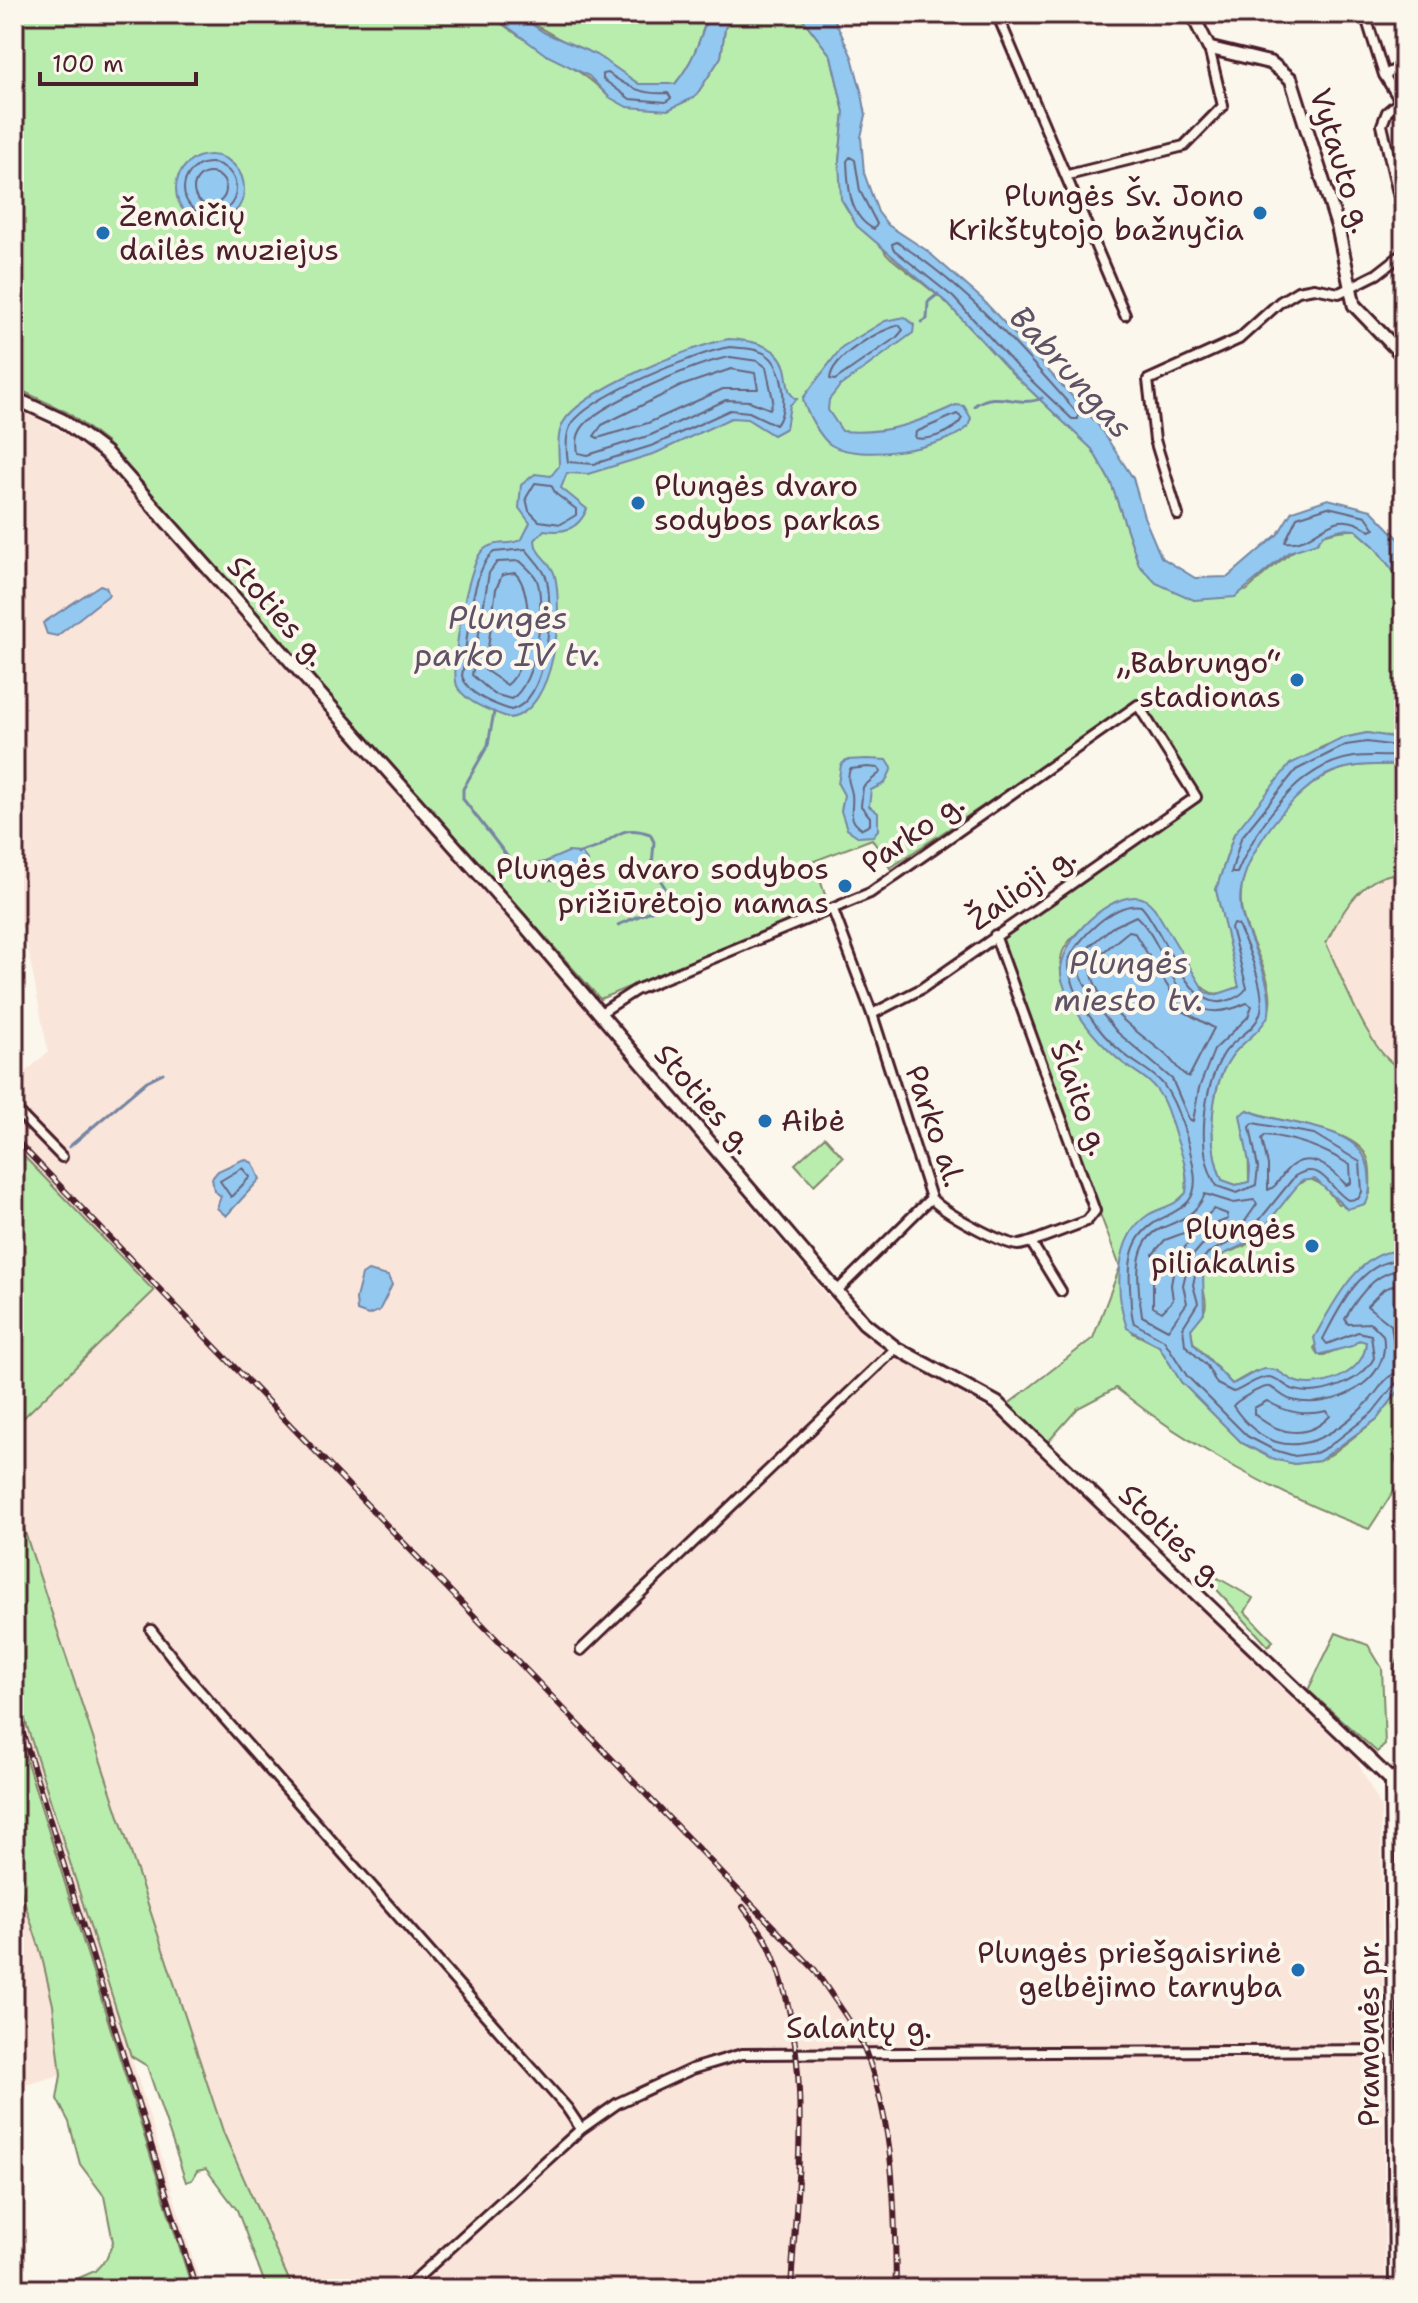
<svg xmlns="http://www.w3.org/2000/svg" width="1418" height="2303" font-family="'Shantell Sans',sans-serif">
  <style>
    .built { fill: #fae5da }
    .green { fill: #b9edae; stroke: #82866c; stroke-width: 2 }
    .water { fill: #93c9f1; stroke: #7685a2; stroke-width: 2 }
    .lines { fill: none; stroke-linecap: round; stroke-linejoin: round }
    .shore { stroke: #67637a; stroke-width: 2 }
    .stream { stroke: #7685a2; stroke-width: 3 }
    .minor-casing { stroke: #4a1f2b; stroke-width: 14 }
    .secondary-casing { stroke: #4a1f2b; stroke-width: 17 }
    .minor { stroke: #fbf7ec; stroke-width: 8 }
    .secondary { stroke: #fbf7ec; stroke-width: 11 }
    .rail-casing { stroke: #4a1f2b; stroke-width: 6 }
    .rail { stroke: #fbf7ec; stroke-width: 3; stroke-dasharray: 9; stroke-linecap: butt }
    .poi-dot { fill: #1f6fb2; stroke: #fbf7ec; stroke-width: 3 }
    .labels { text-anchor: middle; stroke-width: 8; stroke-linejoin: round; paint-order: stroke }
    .street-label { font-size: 30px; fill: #4a1f2b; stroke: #fbf7ec }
    .poi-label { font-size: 30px; fill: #4a1f2b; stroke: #fbf7ec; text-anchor: end }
    .water-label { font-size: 32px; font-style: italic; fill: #605266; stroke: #fbf7ec }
  </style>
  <rect width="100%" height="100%" fill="#fbf7ec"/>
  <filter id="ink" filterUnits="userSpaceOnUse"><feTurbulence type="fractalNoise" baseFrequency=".0125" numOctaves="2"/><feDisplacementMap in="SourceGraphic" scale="16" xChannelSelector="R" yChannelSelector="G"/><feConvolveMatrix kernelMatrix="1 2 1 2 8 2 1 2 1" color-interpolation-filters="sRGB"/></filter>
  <g filter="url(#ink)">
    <path class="built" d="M14 406 71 437 112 470 561 980 831 1300 882 1346 1005 1420 1356 1759 1381 1807 1385 2289H293L224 2134 14 1499V1427L154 1291 14 1146V1082L48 1052 24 929 14 926Z
      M1387 873H1404V1070L1396 1068 1367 1031 1326 943 1345 905Z
      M14 1685 131 2056 202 2289H192L14 1721Z
      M14 1870 41 1953 53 2005 61 2075 14 2088Z
      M1400 1988H1404V2289H1402Z"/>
    <path class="green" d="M14 14H490C527 47 575 61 609 97H695L721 57 725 28 734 14H799L831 56 844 112 839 161 886 254 947 303 1010 371 1092 449 1111 483 1139 565 1246 591C1277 563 1311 528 1356 530L1374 546 1404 585V739L1367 733 1343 738 1320 748 1234 834 1216 890 1240 986C1220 996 1210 998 1196 980L1100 913C1088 923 1073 934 1065 947 1046 981 1093 1036 1117 1058 1129 1069 1145 1075 1156 1088 1172 1108 1190 1168 1186 1193L1172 1206 1152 1213 1133 1333 1159 1346 1181 1382 1242 1443 1271 1458 1294 1464 1319 1461 1332 1454 1377 1419 1404 1384V1449L1392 1451 1403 1477 1369 1529C1280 1496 1190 1447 1116 1388L1078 1408 1048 1442 1007 1405 1093 1338 1120 1267 995 935 1198 799 1140 701 890 868 872 839 814 861 828 904 600 999 107 443 67 412 14 387Z
      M516 14H708C700 41 693 62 675 84H639Z
      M1404 764V873C1364 872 1342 911 1326 943 1340 973 1372 1061 1404 1070V1252L1397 1251 1314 1348 1318 1355H1324L1363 1339 1366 1342C1365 1370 1333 1386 1305 1384 1289 1382 1272 1375 1255 1371L1232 1384 1193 1342 1191 1329C1195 1322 1203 1316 1205 1309 1209 1296 1198 1286 1203 1272 1211 1250 1240 1254 1254 1239 1270 1223 1288 1188 1308 1178L1323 1185 1338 1204 1370 1194C1370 1183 1372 1167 1367 1157 1353 1126 1274 1123 1248 1110L1249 1182 1236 1185 1222 1180C1207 1146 1209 1089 1231 1057 1244 1038 1266 1031 1270 1005 1274 976 1247 939 1242 912 1232 863 1284 797 1327 775 1351 762 1378 766 1404 764Z
      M825 1137 843 1157 814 1185 795 1164Z
      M14 1146 154 1291 14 1427Z
      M14 1499 224 2134 293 2289H267L237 2210 206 2169 197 2171 192 2180 186 2182 147 2066 131 2056 14 1685Z
      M1218 1578 1253 1598 1245 1612 1273 1641 1268 1646 1210 1582Z
      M1336 1633 1368 1645 1382 1668 1385 1745 1377 1752 1308 1690Z
      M1398 1660H1404V1760L1398 1754 1394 1669Z
      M14 1721 188 2275 192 2289H54L95 2271 106 2259 113 2242 104 2196 80 2164 69 2122 57 2099 61 2075 53 2005 41 1953 14 1870Z
      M1404 1788V1988H1400L1399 1804Z"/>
    <path class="water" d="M490 14H516L545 33 597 55 639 84H675C693 62 700 41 708 14H734L725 28 721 57 695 97 668 110 627 107 609 97 589 76 546 55Z
      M799 14H832L852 57 862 94 866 115 861 137 864 173 878 212 888 225 926 250 982 299 1096 422 1133 478 1144 517 1161 557 1195 578 1228 577 1278 534 1292 511 1328 499 1371 510 1404 544V585L1374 546 1356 530 1342 529 1324 534 1317 543 1289 552 1235 597 1194 600 1156 583 1139 565 1111 483 1092 449 1010 371 947 303 857 226 841 199 839 161 844 112 831 56Z
      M176 189a34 34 0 1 1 68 0a34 34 0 1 1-68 0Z
      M905 317 914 325 913 333 840 386 829 400 828 410 842 431C885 435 917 423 956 405L964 406 971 418 968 427C944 449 859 462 831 445 821 439 804 409 803 398L842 347 885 321Z
      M729 339C810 344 774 389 797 399L790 405 786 428 773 435 747 419 731 418 656 453 588 474 567 473 561 488 587 509C578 530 564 533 544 530L535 540C535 556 552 561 555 576 563 611 556 710 510 718 493 712 468 704 458 688 448 672 468 565 482 551 494 539 510 547 522 539L530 523 519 508 521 485 535 474 551 476 559 466C559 452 556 436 563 423 580 391 693 345 729 339Z
      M100 585 106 587 109 595 57 636 47 634 43 623Z
      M1367 733 1404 739V764C1378 766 1350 762 1326 775 1287 797 1229 868 1242 915 1251 948 1273 978 1269 1014 1260 1034 1243 1040 1231 1057 1209 1088 1207 1146 1222 1180L1236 1185 1249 1182 1250 1168 1240 1115 1248 1110C1282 1128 1365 1121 1369 1173 1370 1185 1371 1193 1366 1204L1347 1209 1315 1179 1301 1181 1255 1239 1212 1260 1203 1271 1204 1313 1191 1329 1193 1343 1232 1384C1244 1380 1253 1370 1266 1369 1282 1368 1285 1380 1300 1383 1328 1388 1365 1371 1366 1342L1359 1340 1352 1346 1318 1355 1314 1338C1330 1309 1362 1243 1404 1252V1384L1377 1419 1319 1461 1294 1464 1271 1458 1242 1443 1181 1382 1159 1346 1127 1328C1115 1293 1114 1237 1148 1215 1161 1207 1175 1207 1186 1193 1189 1175 1183 1157 1177 1140 1171 1123 1167 1103 1156 1089 1146 1075 1130 1070 1118 1059 1095 1039 1070 1009 1062 980 1053 947 1104 896 1136 897 1145 897 1150 903 1155 909L1205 992 1215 995 1239 987 1216 890 1234 834 1290 764 1343 738Z
      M867 759 887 760 892 768 885 783 871 790 869 806 878 813V830L873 836 859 837 847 829 841 811 844 795 838 784 841 765 846 760Z
      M568 852 581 853 588 862 564 881 545 879V862Z
      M244 1159 253 1163 260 1179 226 1216 217 1208 221 1196 214 1191 212 1178 218 1171Z
      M368 1271 388 1276 392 1285 379 1311 368 1315 357 1311 356 1298 362 1275Z"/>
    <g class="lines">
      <path class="shore" d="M608 73C629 88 644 95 668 93L671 98 666 102 630 99 603 79V74Z
        M850 157 855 160 860 191 877 224 874 229C849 217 848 186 847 161Z
        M184 189a26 26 0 1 1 52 0a26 26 0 1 1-52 0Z
        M194 189a16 16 0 1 1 32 0a16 16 0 1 1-32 0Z
        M897 242C967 287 1023 351 1078 414V419H1072L1015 365 953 297 893 249 892 244Z
        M899 325 903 330 897 337 835 380 830 379C832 356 878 331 899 325Z
        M730 347C742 348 757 348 767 355 784 366 789 410 776 425L749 412 730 410 654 445 594 464 568 462C566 450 565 436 571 425 588 397 697 352 730 347Z
        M730 357 758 361 766 367 773 400 770 409 749 401 726 400 651 435 588 455 578 453C576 441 577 433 585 424 606 401 699 362 730 357Z
        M731 369 755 373 758 389H723L648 423 598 438 594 436 602 425 681 386Z
        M957 414 962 418C956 432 928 441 915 438L916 432Z
        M535 483 551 485 556 494 576 509V515L561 524 539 521 529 511 526 498Z
        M1328 507 1366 516 1375 529 1370 531C1330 501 1318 547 1285 542L1297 517Z
        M526 549C532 558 545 569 547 580 553 610 549 700 511 710 493 704 468 695 462 676 467 646 470 569 494 552Z
        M520 561C525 566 534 573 537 580 546 606 537 685 511 699L494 694 472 675 489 573 497 562Z
        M515 573C536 593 530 668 507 685L485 670 496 589 502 575Z
        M1404 747 1367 742 1346 745 1296 770 1241 838 1231 873H1237C1257 826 1297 765 1354 757 1369 755 1388 757 1404 756
        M868 767 878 768 881 772 863 787 861 806 870 817V825L862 829C846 819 854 809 852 794 850 783 846 781 850 769Z
        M1136 916C1176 953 1171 1038 1247 1003L1252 1006 1248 1017 1214 1050 1199 1088 1193 1121 1189 1119 1172 1079 1117 1032 1096 1006 1080 974 1081 957 1092 944 1111 928Z
        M1129 931 1134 932 1183 1011 1214 1028 1189 1077C1180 1074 1175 1063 1167 1056 1141 1033 1089 1003 1091 962Z
        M1265 1135C1297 1138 1323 1148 1350 1165L1351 1183 1346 1185C1331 1167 1306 1147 1285 1172 1279 1179 1277 1187 1268 1190V1165L1262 1139Z
        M242 1168 250 1177 231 1197 220 1181Z
        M1205 1194 1234 1203 1254 1200 1257 1204 1241 1227 1202 1245 1189 1260 1183 1285 1187 1303 1168 1330 1142 1316C1138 1288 1130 1242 1162 1228 1181 1220 1196 1215 1205 1194Z
        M1214 1209 1227 1214 1228 1219 1198 1231 1197 1225Z
        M1189 1231 1192 1237 1175 1262 1171 1285 1173 1300 1162 1312 1153 1307V1254L1165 1240Z
        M1404 1260C1362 1257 1339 1309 1323 1339L1327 1344 1358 1332 1371 1335 1374 1358C1361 1382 1321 1397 1295 1390 1285 1388 1279 1377 1268 1377 1255 1378 1245 1388 1233 1392L1217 1384 1207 1366 1185 1345 1183 1327 1198 1303 1193 1285 1197 1266 1208 1253 1249 1233 1295 1176C1322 1159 1329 1189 1348 1200L1358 1199 1362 1192 1360 1162 1314 1134 1253 1123 1250 1127 1258 1168 1256 1185 1237 1193 1217 1186C1195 1152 1203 1089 1223 1055 1232 1039 1254 1032 1260 1014 1268 993 1247 945 1238 925L1233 924 1231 928 1247 988C1242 995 1235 999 1226 1001 1187 1013 1164 929 1141 906 1115 901 1076 939 1068 962 1072 997 1097 1032 1124 1054 1137 1065 1152 1071 1163 1084 1179 1106 1190 1145 1194 1171 1204 1234 1123 1194 1130 1287 1131 1299 1130 1312 1134 1323L1164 1340 1187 1376 1247 1436 1274 1450 1295 1456 1316 1453 1328 1447 1372 1413 1395 1384 1404 1381
        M1404 1270C1376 1269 1357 1297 1345 1319L1348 1324 1371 1323 1383 1335C1393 1382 1331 1411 1292 1400 1283 1398 1277 1390 1270 1387 1263 1385 1236 1401 1233 1406 1275 1467 1324 1447 1368 1402 1380 1390 1386 1372 1404 1371
        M1404 1282 1384 1289 1367 1306 1391 1325 1396 1356 1404 1359
        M1267 1401C1287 1413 1305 1416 1327 1411L1330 1416C1307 1440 1279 1435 1254 1414V1408Z"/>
      <path class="stream" d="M922 322 927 319 928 302 938 294
        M974 406C997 388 1019 409 1042 398
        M494 712 488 745 463 789V799L514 865 523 867 548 862
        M578 854C585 851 596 849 602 845 619 832 628 826 650 834L654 842 652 866 667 891 660 907 618 925
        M69 1147 147 1081 163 1073
        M14 1168 22 1166"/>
      <defs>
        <path id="minor" d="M997 14 1125 315
          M1365 14 1384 75 1404 107
          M1384 75 1404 66
          M1400 101 1387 112 1382 125 1404 219
          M1068 175 1184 146 1223 106 1209 48
          M1178 515 1155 440 1148 380 1239 339 1280 302 1298 291 1314 288 1339 293 1377 274 1404 253
          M833 910 872 1014 931 1198C941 1211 1000 1243 1018 1245 1022 1245 1026 1243 1031 1242L1061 1291
          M995 935 1095 1211 1087 1221 1031 1242
          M599 1014 636 990 870 893 1138 705 1196 797 921 989 872 1014
          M14 1108 62 1157
          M836 1292 931 1198
          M151 1630 186 1675 567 2108 581 2129
          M581 1650 896 1348
          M1390 1779 1394 2289
          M405 2289 581 2129 618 2103 692 2069 742 2054 1392 2050"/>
        <path id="secondary" d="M1192 14 1209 48 1271 63 1291 79 1338 228 1354 305 1404 357
          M14 398 62 420 106 453 520 920 864 1323 896 1348 997 1403 1390 1779 1404 1773"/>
      </defs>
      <use href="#minor" class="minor-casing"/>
      <use href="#secondary" class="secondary-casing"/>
      <use href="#minor" class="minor"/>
      <use href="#secondary" class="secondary"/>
      <defs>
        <path id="rail" d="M14 1138 815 1970C831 1996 855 2024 866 2053 895 2129 895 2209 896 2289
          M14 1705 196 2289
          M743 1907C752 1920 764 1933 770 1948 815 2056 797 2175 791 2289"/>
      </defs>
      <use href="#rail" class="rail-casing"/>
      <use href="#rail" class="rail"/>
    </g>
  </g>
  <g class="poi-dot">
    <circle cx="1260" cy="213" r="8"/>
    <circle cx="103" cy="233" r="8"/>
    <circle cx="638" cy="503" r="8"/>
    <circle cx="1297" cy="680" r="8"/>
    <circle cx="845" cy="886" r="8"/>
    <circle cx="765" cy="1121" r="8"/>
    <circle cx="1312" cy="1246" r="8"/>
    <circle cx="1298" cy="1970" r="8"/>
  </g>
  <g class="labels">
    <g class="street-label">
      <text transform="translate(1341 161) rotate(73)" y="10">Vytauto g.</text>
      <text transform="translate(277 611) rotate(49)" y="10">Stoties g.</text>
      <text transform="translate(913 833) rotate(-35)" y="10">Parko g.</text>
      <text transform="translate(1022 888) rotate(-35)" y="10">Žalioji g.</text>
      <text transform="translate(704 1099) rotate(49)" y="10">Stoties g.</text>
      <text transform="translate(1080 1099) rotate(70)" y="10">Šlaito g.</text>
      <text transform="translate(935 1126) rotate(71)" y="10">Parko al.</text>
      <text transform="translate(1172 1536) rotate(44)" y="10">Stoties g.</text>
      <text x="859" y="2038">Salantų g.</text>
      <text transform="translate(1369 2034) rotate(-90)" y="10">Pramonės pr.</text>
    </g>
    <g class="poi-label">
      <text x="1244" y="206">Plungės Šv. Jono<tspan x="1244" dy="34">Krikštytojo bažnyčia</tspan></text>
      <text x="119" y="226" text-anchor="start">Žemaičių<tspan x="119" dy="34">dailės muziejus</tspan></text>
      <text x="654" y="496" text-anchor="start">Plungės dvaro<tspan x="654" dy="34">sodybos parkas</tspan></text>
      <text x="1281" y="673">„Babrungo“<tspan x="1281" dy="34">stadionas</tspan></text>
      <text x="829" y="879">Plungės dvaro sodybos<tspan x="829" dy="34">prižiūrėtojo namas</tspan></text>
      <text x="781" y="1131" text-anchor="start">Aibė</text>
      <text x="1296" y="1239">Plungės<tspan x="1296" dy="34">piliakalnis</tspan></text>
      <text x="1282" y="1963">Plungės priešgaisrinė<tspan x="1282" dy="34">gelbėjimo tarnyba</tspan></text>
    </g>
    <g class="water-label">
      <text transform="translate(1071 372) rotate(48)" y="11">Babrungas</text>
      <text x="508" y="629">Plungės<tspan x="508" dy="37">parko IV tv.</tspan></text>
      <text x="1129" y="974">Plungės<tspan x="1129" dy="37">miesto tv.</tspan></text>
    </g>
  </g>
  <rect width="1418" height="2303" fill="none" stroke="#fbf7ec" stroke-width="48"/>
  <rect x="24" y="24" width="1370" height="2255" fill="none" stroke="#4a1f2b" stroke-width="3" filter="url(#ink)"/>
  <path d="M40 72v12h156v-12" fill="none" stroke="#4a1f2b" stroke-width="4"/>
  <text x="52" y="72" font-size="24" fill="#4a1f2b" stroke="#fbf7ec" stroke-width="6" paint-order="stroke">100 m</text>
</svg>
